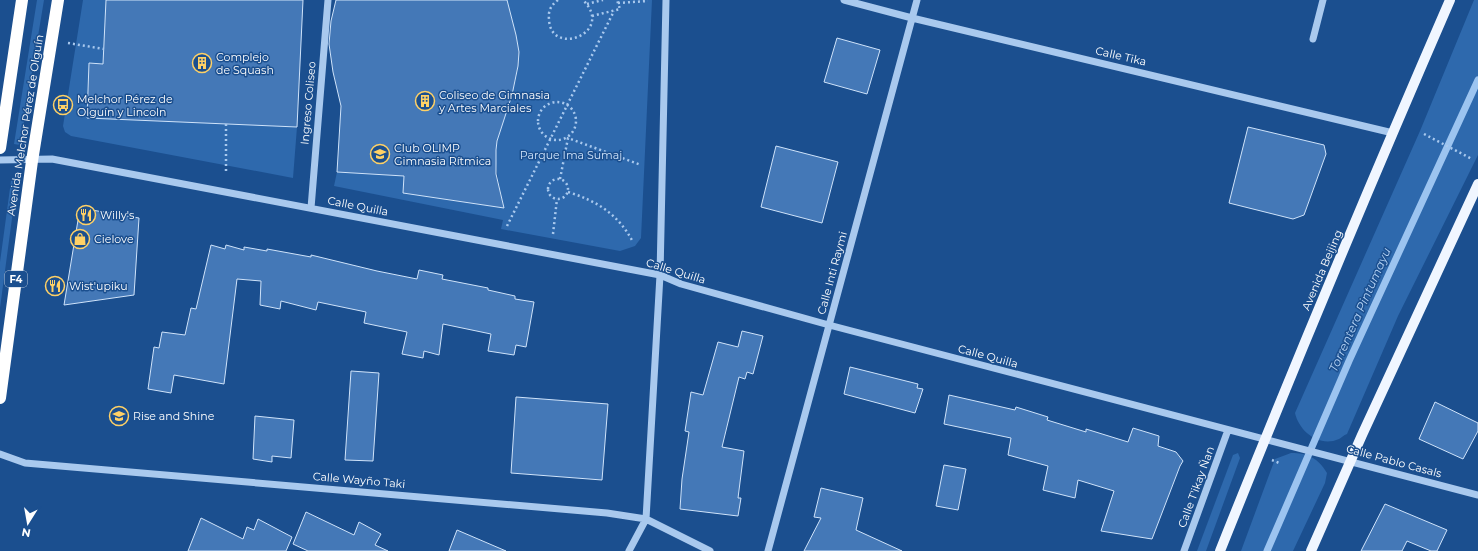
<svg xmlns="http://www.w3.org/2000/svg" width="1478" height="551" font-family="Montserrat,sans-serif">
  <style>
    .green { fill: #2e69ad }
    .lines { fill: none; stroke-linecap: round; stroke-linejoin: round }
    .stream { stroke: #9cc4f0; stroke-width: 7 }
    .building { fill: #4478b7; stroke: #cfe3fa }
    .path { stroke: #a9c9ee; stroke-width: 2.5; stroke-dasharray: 2 3; stroke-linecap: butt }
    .minor { stroke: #a9c9ee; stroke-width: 7 }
    .major { stroke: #f0f6ff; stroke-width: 10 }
    .highway { stroke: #fff; stroke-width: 12 }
    .labels { text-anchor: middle; stroke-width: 3; stroke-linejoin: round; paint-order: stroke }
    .shield { fill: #1b4f8f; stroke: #bbcadd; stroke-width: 1 }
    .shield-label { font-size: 10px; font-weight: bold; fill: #fff }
    .street-label { font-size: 11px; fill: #fff; stroke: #1b4f8f }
    .poi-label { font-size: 11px; fill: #fff; stroke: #1b4f8f; text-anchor: start }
    .park-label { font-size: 11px; fill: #cfe3fa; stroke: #1b4f8f }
    .water-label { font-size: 12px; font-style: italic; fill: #b5d3f5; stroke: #1b4f8f }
  </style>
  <rect width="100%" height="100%" fill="#1b4f8f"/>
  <path class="green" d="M37 0H44L20 145 14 144Z
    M83 0H106L103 64 89 63 87 117 297 127 293 178 71 136 65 132 63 126Z
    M507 0H652L641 238 635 246 620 251 501 229 503 220 334 186 337 172 404 176 403 193 504 208C500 185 493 167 497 142 502 116 515 93 518 66 521 44 511 22 507 0Z
    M1474 0H1478V155L1398 316 1347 434C1344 435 1341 438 1339 439 1319 448 1299 431 1295 413L1420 131Z
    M11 181H17L0 308V262Z
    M1238 453 1240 458 1206 551H1197L1233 455Z
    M1291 453C1308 453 1318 458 1327 473L1325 483 1293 551H1241L1275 459Z"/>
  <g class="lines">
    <path class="stream" d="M1267 551 1349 361 1478 80"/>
  </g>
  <path class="building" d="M106 0H303L297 127 87 118 89 63 103 64Z
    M336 0H507L516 35 519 52 518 66 512 95 497 141 496 150V174L504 208 403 193 404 176 337 172 341 106 333 72 329 44 331 21Z
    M837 38 880 50 867 94 824 82Z
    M1248 127 1324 145 1326 154 1304 215 1293 219 1229 203Z
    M776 146 838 162 822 223 761 207Z
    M80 208 139 218 134 295 64 305Z
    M211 245 225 249 226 245 244 250V247L267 251V249L311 257V255L377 271 417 279 419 270 443 275 442 279 488 288V290L515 296V299L534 302 526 347 516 345 514 355 488 351 491 334 443 324 439 355 424 351 423 358 402 354 407 332 364 323 366 312 318 302 316 310 281 301 280 309 260 305 261 281 237 279 224 384 174 375 171 393 148 389 154 347 159 348 162 332 185 335 191 308 196 309Z
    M742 331 763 336 753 374 747 372 745 379 739 377 722 447 744 451 738 498H741L738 516 680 509 682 479 689 432 685 431 691 392 703 395 718 342 738 347Z
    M850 367 918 384 917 388 923 389 915 413 844 394Z
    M351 371 379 373 373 461 345 460Z
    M949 395 1015 410 1016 407 1048 417 1047 420 1086 432V429L1128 442 1133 428 1159 436 1158 446 1176 452 1183 461 1180 466 1152 539 1101 531 1114 491 1078 480 1075 498 1043 490 1048 466 1008 455 1011 438 944 424Z
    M516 397 608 404 602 480 511 473Z
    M1435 402 1478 423V431L1463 459 1419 439Z
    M255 416 294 420 291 458 272 456V462L253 459Z
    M944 465 966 469 958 510 936 506Z
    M821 488 863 498 856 530 902 551H804L821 518 814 517Z
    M1385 504 1447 530 1437 551H1431L1407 541 1402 551H1361Z
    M306 512 354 535 359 522 381 534 375 545 388 551H308L293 544Z
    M201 518 243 539 247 527 254 530 258 519 292 537 286 551H188Z
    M457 530 506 551H449Z"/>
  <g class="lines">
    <path class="path" d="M558 0C551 5 548 11 549 19 550 58 616 33 583 0
      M618 3 648 1
      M587 4 603 0
      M592 16 620 9 617 0
      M68 43 104 49
      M538 121a19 19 0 1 1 38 0a19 19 0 1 1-38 0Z
      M1424 134 1472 159
      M226 171V124
      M560 179 568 138 641 165
      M548 189a10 10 0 1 1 20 0a10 10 0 1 1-20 0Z
      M568 192C597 201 618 214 633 242
      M507 226 614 11
      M553 234 557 199
      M1272 460 1279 463"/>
    <path class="minor" d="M844 0 912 18 1393 133
      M1313 39 1323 0
      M0 160 52 159 660 275 681 284 829 325 1478 495
      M311 208 328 0
      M0 454 25 463 607 513 646 519 710 551
      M629 551 646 519 660 275 666 0
      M768 551 917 0
      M1184 551 1228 430"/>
    <path class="major" d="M1220 551C1294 366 1371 182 1450 0
      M1311 551 1362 435 1478 184"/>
    <path class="highway" d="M0 148 22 0
      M0 398 32 161 58 0"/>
  </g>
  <defs>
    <symbol id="building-ring" viewBox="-11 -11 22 22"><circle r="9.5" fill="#1b4f8f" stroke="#ffd166" stroke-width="1.5"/><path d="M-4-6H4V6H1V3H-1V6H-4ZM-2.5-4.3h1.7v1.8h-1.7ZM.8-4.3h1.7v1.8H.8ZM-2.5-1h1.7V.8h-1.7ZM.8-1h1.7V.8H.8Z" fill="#ffd166"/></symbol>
    <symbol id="bus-ring" viewBox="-11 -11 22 22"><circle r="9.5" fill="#1b4f8f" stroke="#ffd166" stroke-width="1.5"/><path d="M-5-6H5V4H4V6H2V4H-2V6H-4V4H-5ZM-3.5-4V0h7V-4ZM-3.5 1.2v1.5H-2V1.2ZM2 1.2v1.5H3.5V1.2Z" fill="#ffd166"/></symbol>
    <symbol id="school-ring" viewBox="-11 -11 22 22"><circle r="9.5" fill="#1b4f8f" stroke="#ffd166" stroke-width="1.5"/><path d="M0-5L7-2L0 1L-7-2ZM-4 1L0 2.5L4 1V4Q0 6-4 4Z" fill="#ffd166"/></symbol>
    <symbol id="restaurant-ring" viewBox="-11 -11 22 22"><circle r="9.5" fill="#1b4f8f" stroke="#ffd166" stroke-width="1.5"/><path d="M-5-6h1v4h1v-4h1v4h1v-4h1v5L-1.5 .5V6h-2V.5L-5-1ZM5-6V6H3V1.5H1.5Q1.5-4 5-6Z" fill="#ffd166"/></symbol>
    <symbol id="shop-ring" viewBox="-11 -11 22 22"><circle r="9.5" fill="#1b4f8f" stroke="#ffd166" stroke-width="1.5"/><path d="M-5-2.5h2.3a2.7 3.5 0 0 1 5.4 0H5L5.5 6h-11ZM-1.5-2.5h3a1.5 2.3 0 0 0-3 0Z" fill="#ffd166"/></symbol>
  </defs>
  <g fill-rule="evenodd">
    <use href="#building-ring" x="191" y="52" width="22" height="22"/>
    <use href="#building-ring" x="414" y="90" width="22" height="22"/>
    <use href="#bus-ring" x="52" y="94" width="22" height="22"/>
    <use href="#school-ring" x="369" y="143" width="22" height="22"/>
    <use href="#restaurant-ring" x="75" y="204" width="22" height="22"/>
    <use href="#shop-ring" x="69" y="228" width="22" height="22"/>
    <use href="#restaurant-ring" x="44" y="275" width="22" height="22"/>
    <use href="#school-ring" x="108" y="405" width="22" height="22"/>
  </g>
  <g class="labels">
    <rect class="shield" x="5" y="271" width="22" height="16" rx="3"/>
    <g class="shield-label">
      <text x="16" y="283">F4</text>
    </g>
    <g class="street-label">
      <text transform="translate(1121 56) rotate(13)" y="4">Calle Tika</text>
      <text transform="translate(308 103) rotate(-85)" y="4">Ingreso Coliseo</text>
      <text transform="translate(25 125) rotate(-81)" y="4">Avenida Melchor Pérez de Olguín</text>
      <text transform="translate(358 206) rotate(11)" y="4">Calle Quilla</text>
      <text transform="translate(1322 270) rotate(-67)" y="4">Avenida Beijing</text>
      <text transform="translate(676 271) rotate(17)" y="4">Calle Quilla</text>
      <text transform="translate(832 273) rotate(-75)" y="4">Calle Inti Raymi</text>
      <text transform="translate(988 356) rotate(15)" y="4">Calle Quilla</text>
      <text transform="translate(1394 461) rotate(15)" y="4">Calle Pablo Casals</text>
      <text transform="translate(359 480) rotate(5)" y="4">Calle Wayño Taki</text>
      <text transform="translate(1196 487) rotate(-70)" y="4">Calle T'ikay Ñan</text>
    </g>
    <g class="poi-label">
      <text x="216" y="61">Complejo<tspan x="216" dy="13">de Squash</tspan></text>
      <text x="439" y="99">Coliseo de Gimnasia<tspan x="439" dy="13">y Artes Marciales</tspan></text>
      <text x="77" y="103">Melchor Pérez de<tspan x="77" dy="13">Olguín y Lincoln</tspan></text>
      <text x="394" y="152">Club OLIMP<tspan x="394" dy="13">Gimnasia Rítmica</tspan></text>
      <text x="100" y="219">Willy's</text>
      <text x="94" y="243">Cielove</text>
      <text x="69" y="290">Wist'upiku</text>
      <text x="133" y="420">Rise and Shine</text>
    </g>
    <g class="park-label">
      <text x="571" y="159">Parque Ima Sumaj</text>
    </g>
    <g class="water-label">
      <text transform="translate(1360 310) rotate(-66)" y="4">Torrentera Pintumayu</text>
    </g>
  </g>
  <g transform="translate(28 523) rotate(191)" stroke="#1b4f8f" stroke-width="3" paint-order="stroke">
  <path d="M0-3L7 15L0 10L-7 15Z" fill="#ffffff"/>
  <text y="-6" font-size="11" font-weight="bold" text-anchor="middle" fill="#ffffff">N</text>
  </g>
</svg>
